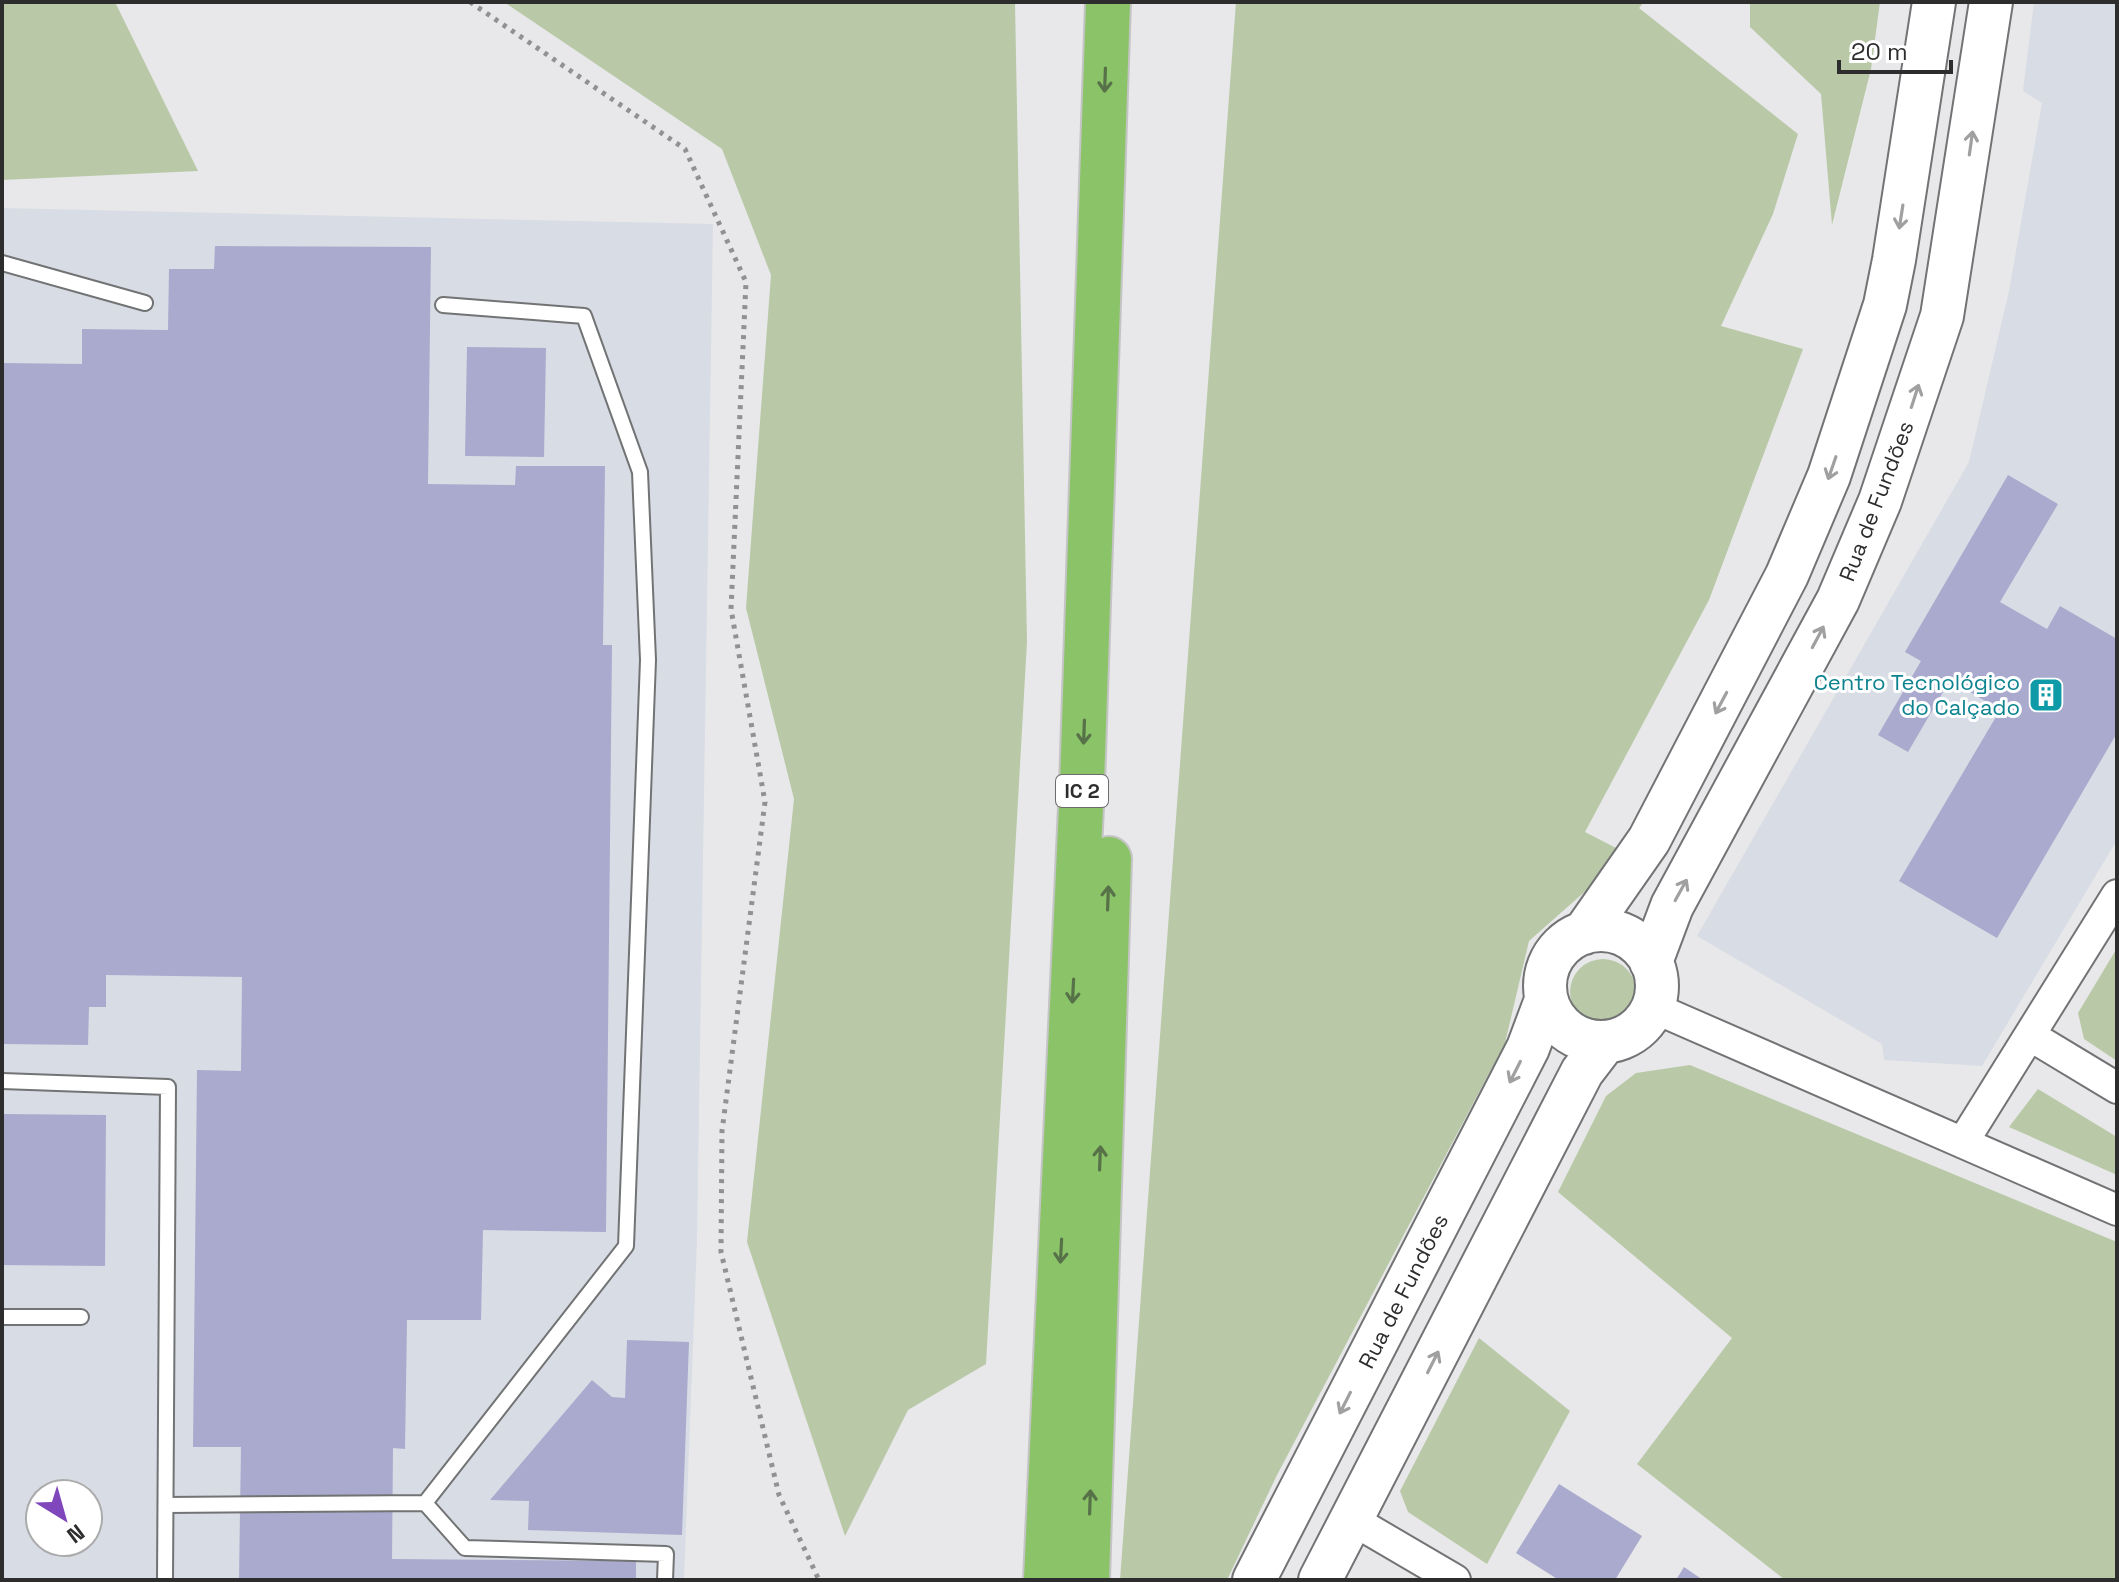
<svg xmlns="http://www.w3.org/2000/svg" width="2119" height="1582" font-family="'Space Grotesk',sans-serif">
  <style>
    .built { fill: #d8dce4; fill-rule: evenodd }
    .green { fill: #b9c9a7 }
    .building { fill: #a9aacd }
    .lines { fill: none; stroke-linecap: round; stroke-linejoin: round }
    .service-casing { stroke: #727374; stroke-width: 18 }
    .minor-casing { stroke: #727374; stroke-width: 34 }
    .secondary-casing { stroke: #727374; stroke-width: 46 }
    .trunk-casing { stroke: #c4c4c4; stroke-width: 48 }
    .path { stroke: #919192; stroke-width: 5; stroke-dasharray: 4 6; stroke-linecap: butt }
    .service { stroke: #fff; stroke-width: 14 }
    .minor { stroke: #fff; stroke-width: 30 }
    .secondary { stroke: #fff; stroke-width: 42 }
    .trunk { stroke: #8bc468; stroke-width: 44 }
    .oneway { stroke: #577148 }
    .oneway2 { stroke: #a0a0a1 }
    .labels { text-anchor: middle; stroke-width: 6; stroke-linejoin: round; paint-order: stroke }
    .shield { fill: #fff; stroke: #6c6c6d; stroke-width: 2 }
    .shield-label { font-size: 20px; font-weight: bold; fill: #2d2d2e }
    .street-label { font-size: 22px; fill: #2d2d2e; stroke: #fff }
    .culture-label { font-size: 22px; fill: #0d838f; stroke: #fff; text-anchor: end }
  </style>
  <rect width="100%" height="100%" fill="#e8e8ea"/>
  <path class="built" d="M2034 2H2117V840L1982 1066 1884 1060 1882 1044 1697 936 1969 462 2009 291 2042 103 2023 91Z
    M2 208 713 224 697 1240 684 1580H2ZM40 1494H88V1542H40Z"/>
  <path class="green" d="M2 2H115L198 171 2 180Z
    M504 2H1015L1027 642 986 1364 908 1410 845 1536 747 1242 794 799 746 608 771 275 722 149Z
    M1236 2H1644L1639 8 1798 134 1773 214 1721 326 1803 349 1709 600 1585 832 1618 849 1598 880 1529 941 1505 1043 1277 1475 1227 1580H1120Z
    M1750 2H1880L1871 69 1832 225 1821 94 1750 27Z
    M2117 948V1061L2084 1039 2078 1013Z
    M1570 992a33 33 0 1 1 66 0a33 33 0 1 1-66 0Z
    M1690 1065 2117 1242V1580H1785L1637 1464 1732 1338 1558 1192 1606 1096 1636 1073Z
    M2038 1089 2117 1137V1175L2009 1127Z
    M1479 1338 1570 1411 1487 1564 1408 1512 1400 1491Z"/>
  <path class="building" d="M215 246 431 247 428 484 515 485 516 466H605L603 645H612L606 1232 483 1230 481 1320H407L405 1449 393 1448 392 1559 636 1561V1580H239L241 1447H193L197 1070 241 1071 242 977 106 975V1007H89L88 1045 2 1044V363L82 364V329L168 330 169 269H214Z
    M467 347 546 348 544 457 465 456Z
    M2008 475 2058 504 2000 602 2047 629 2060 606 2117 639V733L1997 938 1899 881 2000 710 1950 680 1908 752 1878 735 1921 661 1905 652Z
    M2 1114 106 1115 105 1266 2 1265Z
    M627 1340 689 1342 682 1535 528 1530 529 1501 490 1500 592 1380 612 1397 625 1398Z
    M1559 1484 1642 1536 1615 1580H1559L1516 1553Z
    M1684 1567 1703 1580H1676Z"/>
  <g class="lines">
    <defs>
      <path id="service" d="M2 263 145 303
        M2 1081 168 1087 165 1580
        M2 1317H81
        M425 1503 465 1548 666 1554 665 1580
        M166 1505 425 1503 626 1246 648 660 640 472 584 316 443 305"/>
      <path id="minor" d="M1652 1007 2117 1210
        M2031 1036 2117 1088
        M1963 1142 2117 895
        M1351 1519 1455 1580"/>
      <path id="secondary" d="M1545 986a56 56 0 1 1 112 0a56 56 0 1 1-112 0Z
        M1584 933 1649 840 1787 575 1829 476 1885 305 1894 260 1934 2
        M1651 962 1672 906 1838 600 1880 501 1942 316 1991 2
        M1254 1580 1528 1048 1546 1000
        M1320 1580 1582 1072 1605 1042"/>
      <path id="trunk" d="M1046 1580 1082 784 1108 2
        M1087 1580 1109 859"/>
    </defs>
    <use href="#service" class="service-casing"/>
    <use href="#minor" class="minor-casing"/>
    <use href="#secondary" class="secondary-casing"/>
    <use href="#trunk" class="trunk-casing"/>
    <path class="path" d="M470 2 685 149 746 282 731 609 765 802 722 1131 721 1252 779 1495 819 1580"/>
    <use href="#service" class="service"/>
    <use href="#minor" class="minor"/>
    <use href="#secondary" class="secondary"/>
    <use href="#trunk" class="trunk"/>
  </g>
  <defs><path id="oneway-shaft" d="M-6 0H5M1.5-3L5.5 0L1.5 3" fill="none" stroke-width="1.6" stroke-linecap="round" stroke-linejoin="round" transform="scale(2)"/></defs>
  <g class="oneway">
    <use href="#oneway-shaft" transform="translate(1105 80) rotate(92)"/>
    <use href="#oneway-shaft" transform="translate(1084 732) rotate(92)"/>
    <use href="#oneway-shaft" transform="translate(1108 898) rotate(-88)"/>
    <use href="#oneway-shaft" transform="translate(1073 991) rotate(93)"/>
    <use href="#oneway-shaft" transform="translate(1100 1158) rotate(-88)"/>
    <use href="#oneway-shaft" transform="translate(1061 1251) rotate(93)"/>
    <use href="#oneway-shaft" transform="translate(1090 1502) rotate(-88)"/>
  </g>
  <g class="oneway2">
    <use href="#oneway-shaft" transform="translate(1971 143) rotate(-82)"/>
    <use href="#oneway-shaft" transform="translate(1901 217) rotate(99)"/>
    <use href="#oneway-shaft" transform="translate(1915 396) rotate(-72)"/>
    <use href="#oneway-shaft" transform="translate(1832 468) rotate(109)"/>
    <use href="#oneway-shaft" transform="translate(1818 637) rotate(-62)"/>
    <use href="#oneway-shaft" transform="translate(1721 703) rotate(118)"/>
    <use href="#oneway-shaft" transform="translate(1681 890) rotate(-61)"/>
    <use href="#oneway-shaft" transform="translate(1515 1072) rotate(117)"/>
    <use href="#oneway-shaft" transform="translate(1433 1362) rotate(-63)"/>
    <use href="#oneway-shaft" transform="translate(1345 1403) rotate(117)"/>
  </g>
  <defs>
    <symbol id="building-square" viewBox="-11 -11 22 22"><rect x="-9" y="-9" width="18" height="18" rx="4" fill="#0f9aa8" stroke="#fff"/><path d="M-4-6H4V6H1V3H-1V6H-4ZM-2.5-4.3h1.7v1.8h-1.7ZM.8-4.3h1.7v1.8H.8ZM-2.5-1h1.7V.8h-1.7ZM.8-1h1.7V.8H.8Z" fill="#fff"/></symbol>
  </defs>
  <g fill-rule="evenodd">
    <use href="#building-square" x="2026" y="675" width="40" height="40"/>
  </g>
  <g class="labels">
    <rect class="shield" x="1056" y="775" width="52" height="32" rx="6"/>
    <g class="shield-label">
      <text x="1082" y="798">IC 2</text>
    </g>
    <g class="street-label">
      <text transform="translate(1876 501) rotate(-69)" y="8">Rua de Fundões</text>
      <text transform="translate(1403 1291) rotate(-63)" y="8">Rua de Fundões</text>
    </g>
    <g class="culture-label">
      <text x="2020" y="690">Centro Tecnológico<tspan x="2020" dy="25">do Calçado</tspan></text>
    </g>
  </g>
  <rect width="2119" height="1582" fill="none" stroke="#2d2d2e" stroke-width="8"/>
  <g transform="translate(64 1518) rotate(143)"><circle r="38" fill="#ffffff" stroke="#ababab" stroke-width="2"/>
  <path d="M0-6L14 30L0 20L-14 30Z" fill="#8047bd"/>
  <text y="-12" font-size="22" font-weight="bold" text-anchor="middle" fill="#2d2d2e">N</text>
  </g>
  <path d="M1839 60v12h112v-12" fill="none" stroke="#2d2d2e" stroke-width="4"/>
  <text x="1851" y="60" font-size="24" fill="#2d2d2e" stroke="#ffffff" stroke-width="6" paint-order="stroke">20 m</text>
</svg>
